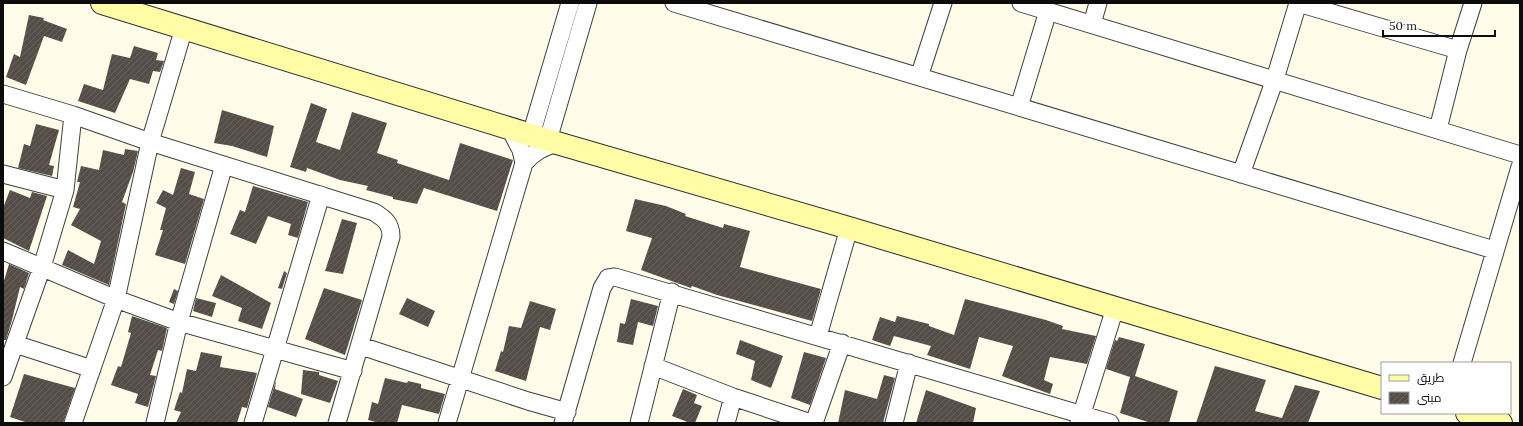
<svg xmlns="http://www.w3.org/2000/svg" width="1523" height="426" font-family="Lora,Cairo,serif">
  <style>
    .building { fill: url(#building-hatch) }
    .lines { fill: none; stroke-linecap: round; stroke-linejoin: round }
    .street-casing { stroke: #3f3f3f; stroke-width: 19 }
    .secondary-casing { stroke: #2e2e2e; stroke-width: 24 }
    .street { stroke: #fff; stroke-width: 17 }
    .secondary { stroke: #fffca5; stroke-width: 22 }
  </style>
  <defs>
    <pattern id="building-hatch" width="6" height="6" patternUnits="userSpaceOnUse"><rect width="6" height="6" fill="#554e48"/><path d="M-1 1l2-2M0 6l6-6M5 7l2-2" fill="none" stroke="#68635e"/></pattern>
  </defs>
  <rect width="100%" height="100%" fill="#fffdea"/>
  <path class="building" d="M29 15 44 18 43 20 67 29 62 42 44 36 26 85 6 77 14 54 20 57Z
    M134 46 158 53 156 60 164 61 160 72 153 71 149 84 130 79 115 113 78 101 84 84 103 90 112 54 130 58Z
    M311 103 327 109 316 142 340 150 352 112 387 123 377 153 398 160 397 163 449 180 460 143 513 160 497 211 424 188 417 204 393 199V197L366 190 368 186 340 180 307 168 306 172 290 167Z
    M222 110 274 126 267 157 232 146 214 143Z
    M36 124 59 130 49 165 54 166 52 176 18 168 24 144 30 146Z
    M125 149 138 151 133 172 122 202 126 204 109 285 62 265 68 250 94 264 101 241 71 225 80 209 73 207 80 182H77L81 166 99 170 103 150 124 155Z
    M181 168 195 172 189 194 204 199 185 264 155 255 163 230H160L166 208 156 203 163 190 173 195Z
    M253 186 308 202 298 238 288 235 291 224 268 216 256 244 230 234 240 210 245 212Z
    M10 190 30 198 32 192 47 196 29 251 3 238V208Z
    M635 199 666 206 686 214 685 216 723 228 724 224 750 231 740 267 821 289 812 321 717 295 692 286 691 288 641 270 652 238 626 231Z
    M342 219 357 223 343 274 325 271Z
    M9 264 29 273 24 289 20 287 12 320 6 340H3V284Z
    M284 271 287 273 282 289 278 288Z
    M221 275 271 303 262 329 238 321 242 308 212 296Z
    M324 288 362 300 345 355 305 339Z
    M174 289 178 291 174 304 169 302Z
    M196 298 216 303 212 317 193 311Z
    M407 298 435 311 428 327 399 314Z
    M631 299 658 306 653 326 638 322 633 345 617 342 620 323 625 324Z
    M965 299 1046 320 1063 326 1062 329 1096 336 1087 364 1050 357 1044 380 1053 384 1050 394 1002 376 1013 346 979 337 970 369 927 355 931 346 894 336 890 346 872 340 880 317 895 322 897 316 929 324V326L954 335Z
    M530 301 556 309 550 330 540 327 526 381 495 371 501 351 503 352 509 326 521 328Z
    M132 316 167 328 162 351 158 350 150 375 156 376 148 407 135 403 138 394 111 385 118 366 121 367 131 333 128 332Z
    M1119 337 1145 344 1135 376 1178 391 1169 423H1151L1120 413 1130 377 1106 369 1115 340 1117 341Z
    M740 340 783 356 771 388 751 380 755 361 736 354Z
    M201 352 222 356 220 367 257 373 247 408 242 407 237 423H176L181 412 174 410 180 392 182 393 187 369 196 371Z
    M804 352 826 358 810 405 791 398Z
    M1215 366 1266 380 1255 411 1282 418 1295 385 1320 391 1308 423H1196Z
    M303 370 319 372V375L338 381 330 403 301 394Z
    M24 374 75 388 63 423H28L10 417Z
    M884 375 895 378 883 423H838L845 390 877 399Z
    M385 378 407 383 408 381 421 384V388L445 394 439 414 402 405 397 423H380L368 420 372 402 378 404Z
    M276 380 275 389 303 399 296 417 268 407Z
    M683 389 697 395 694 403 702 406 695 423H690L672 416Z
    M926 390 976 408 973 423H916Z"/>
  <g class="lines">
    <defs>
      <path id="street" d="M674 3 1494 250
        M1021 3 1520 155
        M1298 3 1458 50
        M1092 24 1098 3
        M919 77 943 3
        M3 94 73 115 150 142 374 212C385 219 391 223 391 237L337 423
        M1019 107 1048 11
        M509 127 521 150 524 163
        M1438 129 1458 50 1473 3
        M531 135 570 3
        M548 140 588 3
        M3 174 65 190
        M1241 174 1275 79 1298 3
        M3 251 116 299 179 322 353 371
        M818 336 849 228
        M15 344 92 369
        M361 346 528 401 567 412
        M1462 363 1520 167
        M653 366 733 397
        M3 377 42 267 65 190 73 115
        M73 423 116 299 150 142 184 28
        M155 423 179 322 224 165
        M253 423 321 195
        M447 423 524 163C534 152 543 147 557 143
        M563 423 602 288 608 278 615 277 1110 423
        M639 423 672 292
        M726 423 733 397 811 423
        M814 423 842 343
        M894 423 909 363
        M1079 423 1115 308"/>
      <path id="secondary" d="M102 3 557 143 849 228 1382 388
        M1467 413 1501 423"/>
    </defs>
    <use href="#street" class="street-casing"/>
    <use href="#secondary" class="secondary-casing"/>
    <use href="#street" class="street"/>
    <use href="#secondary" class="secondary"/>
  </g>
  <rect width="1523" height="426" fill="none" stroke="#0c0c0c" stroke-width="8"/>
  <rect x="1381" y="362" width="130" height="52" fill="#ffffff" stroke="#9e9e9e"/>
  <rect x="1389" y="375" width="20" height="6" fill="#fffca5" stroke="#9e9e9e"/>
  <text x="1417" y="382" font-size="12" fill="#0c0c0c">طريق</text>
  <rect x="1389" y="392" width="20" height="12" fill="url(#building-hatch)" stroke="#9e9e9e"/>
  <text x="1417" y="402" font-size="12" fill="#0c0c0c">مبنى</text>
  <path d="M1383 30v6h112v-6" fill="none" stroke="#0c0c0c" stroke-width="2"/>
  <text x="1389" y="30" font-size="12" fill="#0c0c0c" stroke="#ffffff" stroke-width="3" paint-order="stroke">50 m</text>
</svg>
